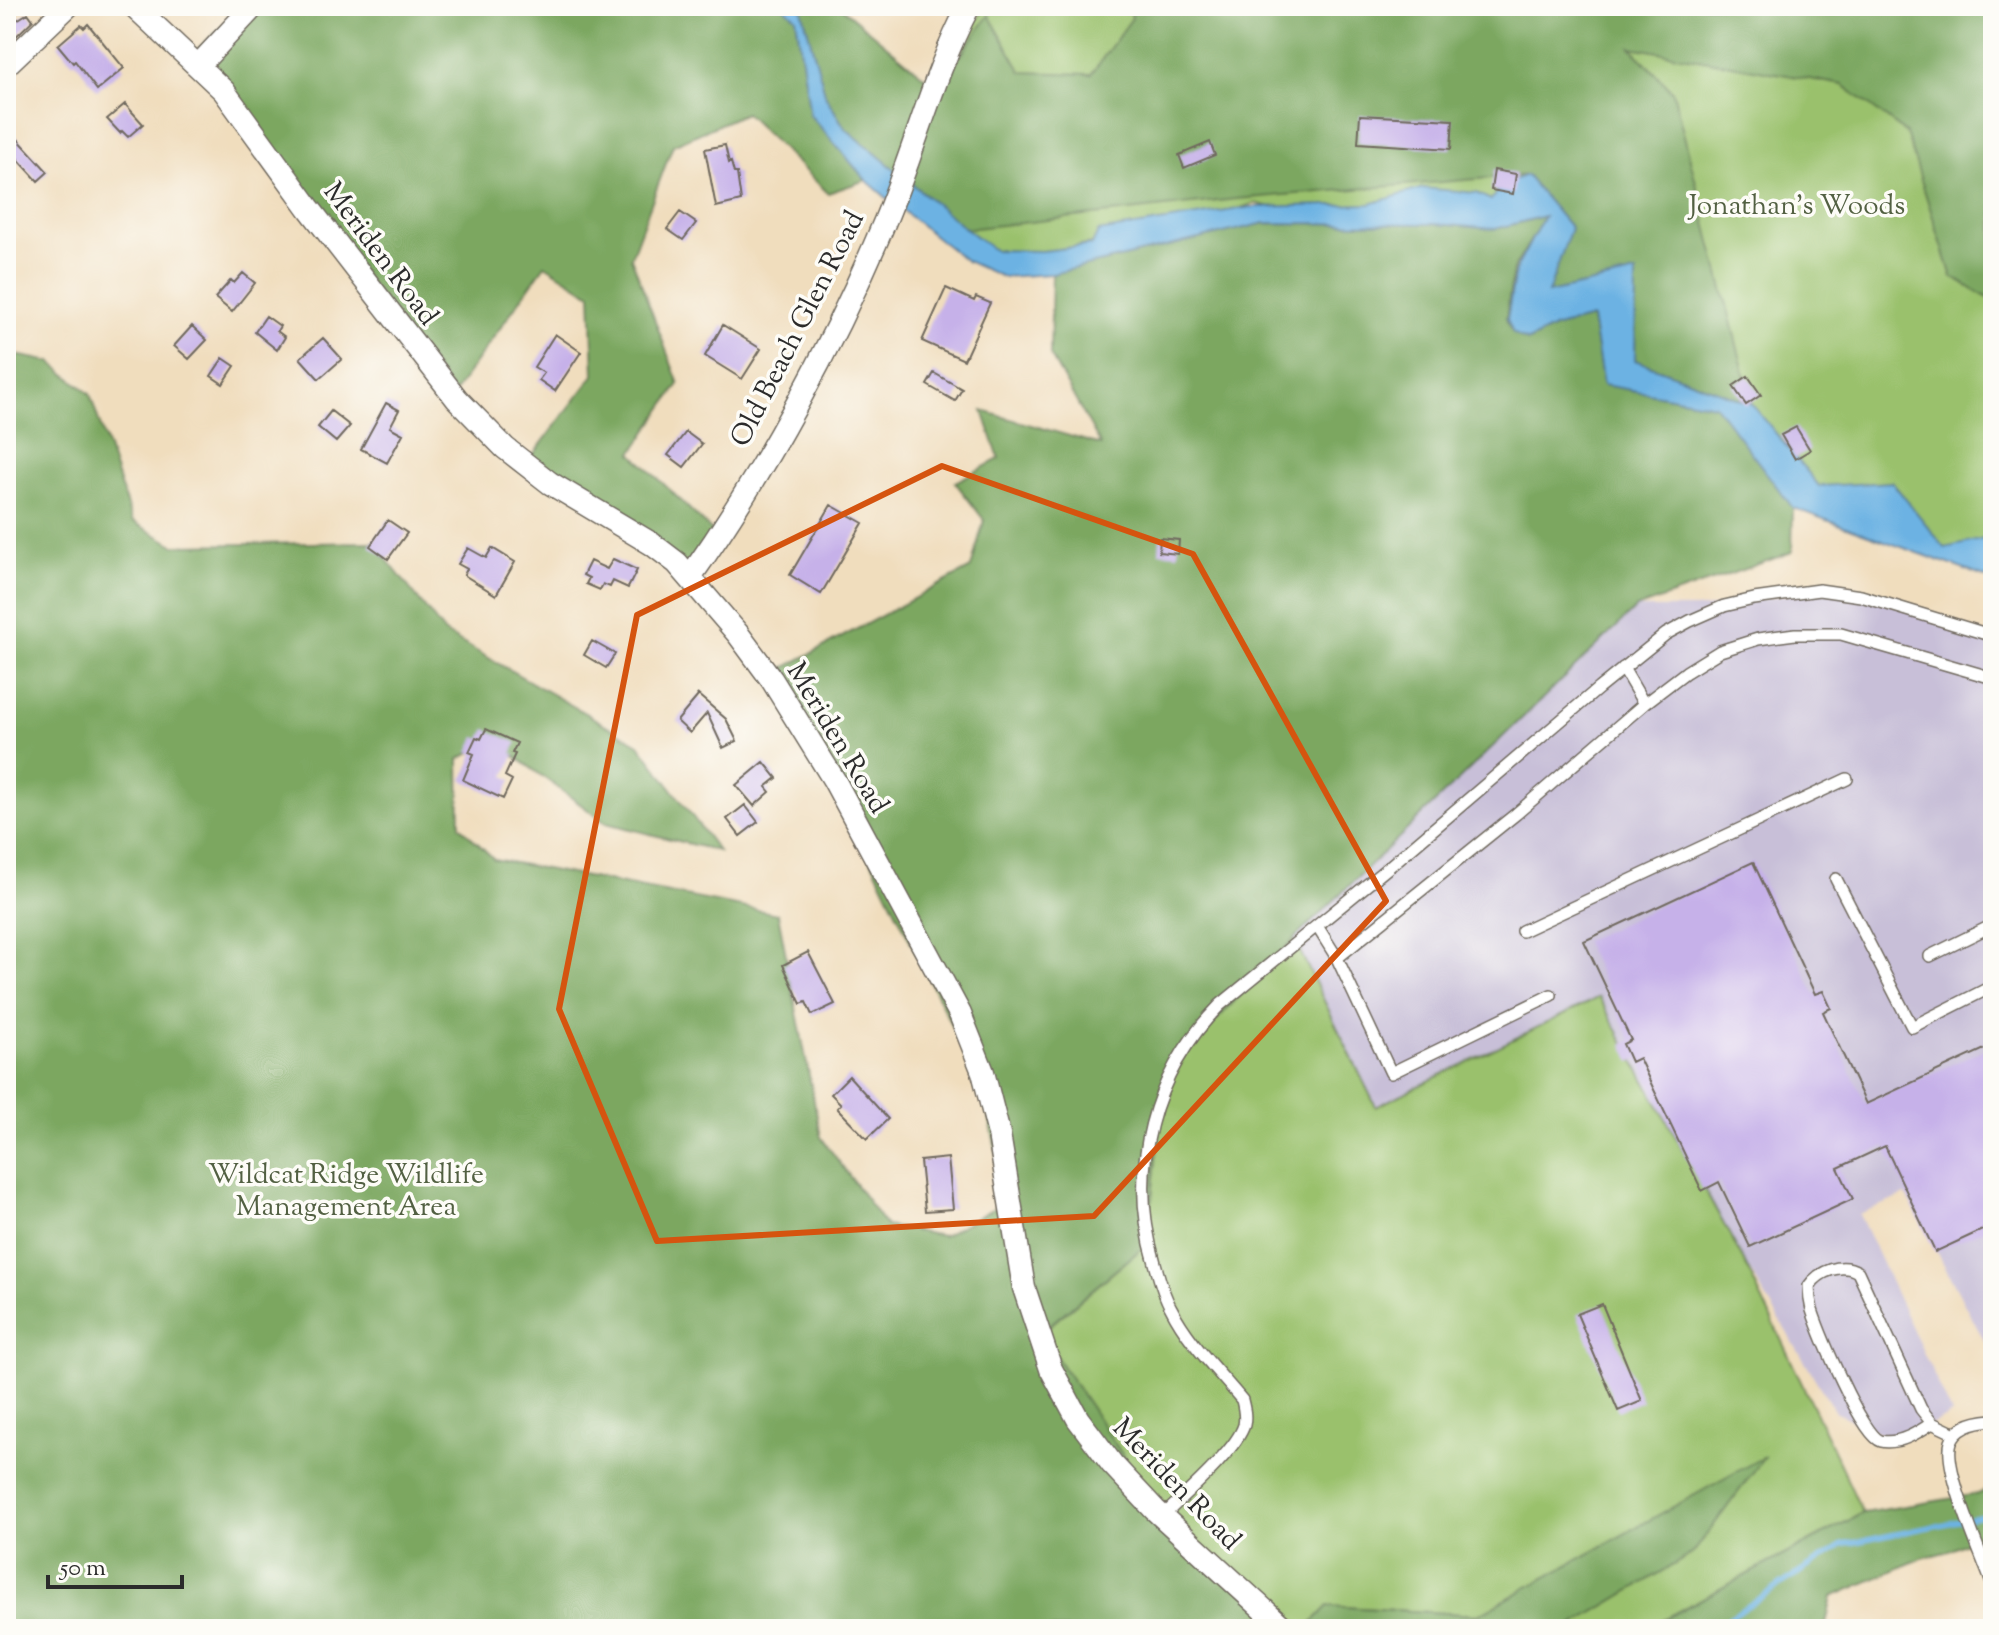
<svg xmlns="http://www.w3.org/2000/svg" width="1999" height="1635" font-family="'Sorts Mill Goudy',serif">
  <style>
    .industrial { fill: #c8bfd8 }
    .green { fill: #9ac16c; stroke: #62764c; stroke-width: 2 }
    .forest { fill: #7ba760; stroke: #536946; stroke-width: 2 }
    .water { fill: #6cb2e3; stroke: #4c6e87; stroke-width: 2 }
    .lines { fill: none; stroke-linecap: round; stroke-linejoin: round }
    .stream { stroke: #6cb2e3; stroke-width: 5 }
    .building { fill: #c6b1e9 }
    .service-casing { stroke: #70695e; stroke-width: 14 }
    .minor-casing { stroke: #70695e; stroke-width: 25 }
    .service { stroke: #fff; stroke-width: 11 }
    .minor { stroke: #fff; stroke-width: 22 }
    .marked { fill: none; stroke: #d5540f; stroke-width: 6; stroke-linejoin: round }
    .labels { text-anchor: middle; stroke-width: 7; stroke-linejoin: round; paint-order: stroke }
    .park-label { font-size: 28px; fill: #526042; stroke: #fdfcf7 }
    .street-label { font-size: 28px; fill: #2b2b2b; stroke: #fdfcf7 }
  </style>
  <rect width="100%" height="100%" fill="#fdfcf7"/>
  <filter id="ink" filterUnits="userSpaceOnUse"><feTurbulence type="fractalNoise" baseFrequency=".0125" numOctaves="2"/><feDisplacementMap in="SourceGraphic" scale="16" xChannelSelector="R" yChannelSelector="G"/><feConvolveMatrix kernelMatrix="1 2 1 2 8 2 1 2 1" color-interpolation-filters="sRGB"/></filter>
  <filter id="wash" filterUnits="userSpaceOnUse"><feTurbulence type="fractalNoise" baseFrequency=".006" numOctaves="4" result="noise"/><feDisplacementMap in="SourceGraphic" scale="32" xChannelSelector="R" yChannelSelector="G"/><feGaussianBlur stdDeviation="1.8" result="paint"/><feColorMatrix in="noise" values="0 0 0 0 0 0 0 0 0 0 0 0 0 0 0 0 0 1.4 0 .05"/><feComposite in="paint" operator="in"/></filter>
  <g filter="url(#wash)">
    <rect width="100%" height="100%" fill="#f0ddbd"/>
    <path class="industrial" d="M1838 587 1993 637V1357L1906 1195 1859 1214 1952 1414 1898 1442 1835 1412 1744 1261 1599 997 1376 1107 1294 939 1636 608H1704Z"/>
    <path class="green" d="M987 6H1993V549L1978 563 1832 504 1548 230 1542 206 1299 214 1255 203 1177 230 1019 256 965 244 956 64 972 26Z
      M1294 939 1376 1107 1599 997 1744 1261 1863 1513 1645 1629H1566L1693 1553 1763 1458 1478 1615 1328 1606 1306 1629H1289L1166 1519 1040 1334 1147 1244 1165 1074Z"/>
    <path class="forest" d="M245 6H782L796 17 810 115 866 180 828 193 745 113 673 145 631 257 679 384 632 453 717 536 688 572 526 464 594 375 591 294 545 265 454 393 193 53Z
      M801 6H839L938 88 989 15 1022 72 1091 74 1132 18 1129 6H1993V301L1952 277 1906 133 1843 85 1631 47 1673 92 1752 404 1635 360 1636 273 1547 294 1571 228 1526 175 1237 199 966 229 845 128 826 97Z
      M1545 216 1513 270 1506 319 1513 333 1528 341 1556 327 1592 318 1603 385 1715 405 1793 508 1792 552 1636 608 1294 939 1165 1073 1147 1244 1040 1333 1166 1519 1289 1629H6V353L51 362 90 394 132 521 174 545 373 542 445 633 639 744 718 851 606 823 494 741 459 759 460 826 494 859 778 914 821 1137 886 1226 943 1236 1007 1201 984 1092 846 809 769 676 971 568 984 520 955 482 999 459 983 411 1101 445 1050 355 1052 274 1265 223 1436 224 1495 229Z
      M1765 1456 1693 1553 1566 1629H1306L1328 1606 1478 1615Z
      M1993 1487V1530L1949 1551 1922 1558 1832 1597 1825 1629H1645L1863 1513 1978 1494Z"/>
    <path class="water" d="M782 6H801L826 97 845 128 966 229 994 250 1042 251 1092 245 1098 232 1251 207 1370 204 1423 188 1476 193 1491 200 1501 185 1526 175 1571 228 1548 293 1636 273 1635 360 1752 404 1819 486 1892 482 1945 548 1993 537V580L1793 508 1715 405 1603 385 1592 318 1556 327 1528 341 1513 333 1507 319 1515 271 1544 216 1495 229 1436 224 1265 223 1052 274 1002 277 966 261 888 199 866 180 810 115 796 17Z"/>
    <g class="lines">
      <path class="stream" d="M1712 1629 1842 1545 1993 1514"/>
    </g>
    <g id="blocks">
      <path class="building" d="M28 13 33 20 6 46V27Z
        M88 24 124 68 97 90 75 61 73 63 58 45 81 25 84 28Z
        M125 104 143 124 128 137 122 131 120 133 107 119Z
        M1360 115 1453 120 1451 149 1358 143Z
        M16 137 48 172 38 181 17 158 6 168V147Z
        M1210 142 1215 155 1184 168 1179 155Z
        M725 145 729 163 731 162 734 173H737L741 201 716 207 705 149Z
        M1494 170 1516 174 1513 194 1491 190Z
        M680 212 696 223 683 240 667 229Z
        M243 273 255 283 232 312 215 298 231 280 234 283Z
        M946 288 974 301 976 297 990 303 964 360 922 341Z
        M266 316 280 326 277 331 285 337 277 350 255 332Z
        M723 325 761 349 742 379 705 356Z
        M192 326 207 340 189 359 174 346Z
        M555 334 581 352 555 391 539 380 544 373 534 367Z
        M323 338 342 359 319 379 300 358Z
        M223 358 235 366 223 384 211 376Z
        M934 373 962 389 955 401 927 385Z
        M1748 376 1761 395 1746 405 1733 386Z
        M386 403 399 410 390 427 403 434 387 463 361 449Z
        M331 411 350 426 336 442 318 427Z
        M1796 427 1810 450 1795 459 1781 435Z
        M686 432 702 444 684 467 668 455Z
        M831 505 863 523 821 594 790 575Z
        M388 520 407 533 388 559 370 546Z
        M1160 538 1179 540 1178 554 1159 552Z
        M468 548 486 558 492 548 515 562 496 595 464 575 467 569 458 564Z
        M613 559 637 570 628 588 613 581 610 587 603 584 600 590 586 584 589 578 583 575 590 561 607 569Z
        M592 641 615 654 606 668 584 655Z
        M697 694 726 719 737 741 723 748 707 713 690 733 677 721 698 696Z
        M486 729 517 743 512 753 515 754 505 776 512 780 503 799 463 780 474 754 469 752 476 737 481 739Z
        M764 762 777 778 766 787 770 792 754 806 736 785Z
        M745 805 758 822 740 836 727 819Z
        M1753 862 1815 994 1823 991 1831 1008 1823 1012 1866 1104 1993 1045V1225L1935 1252 1885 1146 1838 1168 1853 1199 1750 1247 1719 1182 1702 1191 1639 1058 1631 1062 1623 1044 1631 1040 1584 941Z
        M808 952 835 1004 812 1015 806 1002 801 1004 783 965Z
        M849 1076 888 1119 867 1139 837 1108 841 1104 831 1094Z
        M948 1158 953 1209 925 1211 920 1161Z
        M1602 1304 1642 1401 1618 1411 1577 1314Z"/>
    </g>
  </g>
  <g filter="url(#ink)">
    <use href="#blocks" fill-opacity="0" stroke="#70695e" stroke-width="2"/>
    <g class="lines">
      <defs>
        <path id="service" d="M1644 704 1686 672 1720 651 1758 639 1795 634H1841L1993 678
          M1836 879 1912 1027 1993 986
          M1317 926 1337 958 1516 814 1644 704 1623 668
          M1522 931 1847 779
          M1930 956 1993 925
          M1337 958 1391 1073 1551 995
          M1993 1420C1978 1421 1957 1425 1951 1442 1942 1468 1983 1558 1993 1586
          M1932 1423C1919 1432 1899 1445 1881 1441 1862 1436 1819 1331 1812 1310 1810 1302 1809 1294 1809 1286 1819 1271 1842 1262 1858 1272L1921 1409 1932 1423 1955 1434
          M1162 1517C1183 1496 1236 1451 1244 1425 1246 1416 1244 1408 1242 1400 1218 1371 1188 1342 1171 1308 1163 1294 1159 1278 1155 1263 1127 1169 1152 1074 1220 1005L1390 866 1599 688 1666 634 1690 621 1724 606 1754 599 1819 590 1861 596 1993 636"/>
        <path id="minor" d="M134 6 224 91 309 208 457 399 505 448 550 483 652 544 677 563 738 634 772 680 834 780 960 1014 983 1072 999 1134 1024 1288 1051 1369 1078 1419 1112 1464 1155 1510 1285 1629
          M6 65 68 6
          M199 65 254 6
          M690 577C765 471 835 341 885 221 915 150 933 74 969 6"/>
      </defs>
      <use href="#service" class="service-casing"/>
      <use href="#minor" class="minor-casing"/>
      <use href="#service" class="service"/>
      <use href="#minor" class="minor"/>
    </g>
  </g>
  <path class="marked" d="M942 466 1193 554 1386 901 1094 1216 657 1241 559 1009 637 615Z"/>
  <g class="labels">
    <g class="park-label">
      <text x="1797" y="214">Jonathan's Woods</text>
      <text x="346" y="1183">Wildcat Ridge Wildlife<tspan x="346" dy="32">Management Area</tspan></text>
    </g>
    <g class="street-label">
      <text transform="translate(382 253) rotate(53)" y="10">Meriden Road</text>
      <text transform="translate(796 328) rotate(-63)" y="10">Old Beach Glen Road</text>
      <text transform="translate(839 737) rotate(59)" y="10">Meriden Road</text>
      <text transform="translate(1178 1483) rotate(46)" y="10">Meriden Road</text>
    </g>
  </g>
  <rect width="1999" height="1635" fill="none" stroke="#fdfcf7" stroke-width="32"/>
  <path d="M48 1575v12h134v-12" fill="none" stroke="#2b2b2b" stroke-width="4"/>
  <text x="60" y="1575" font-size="24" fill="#2b2b2b" stroke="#fdfcf7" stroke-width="6" paint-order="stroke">50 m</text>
</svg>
